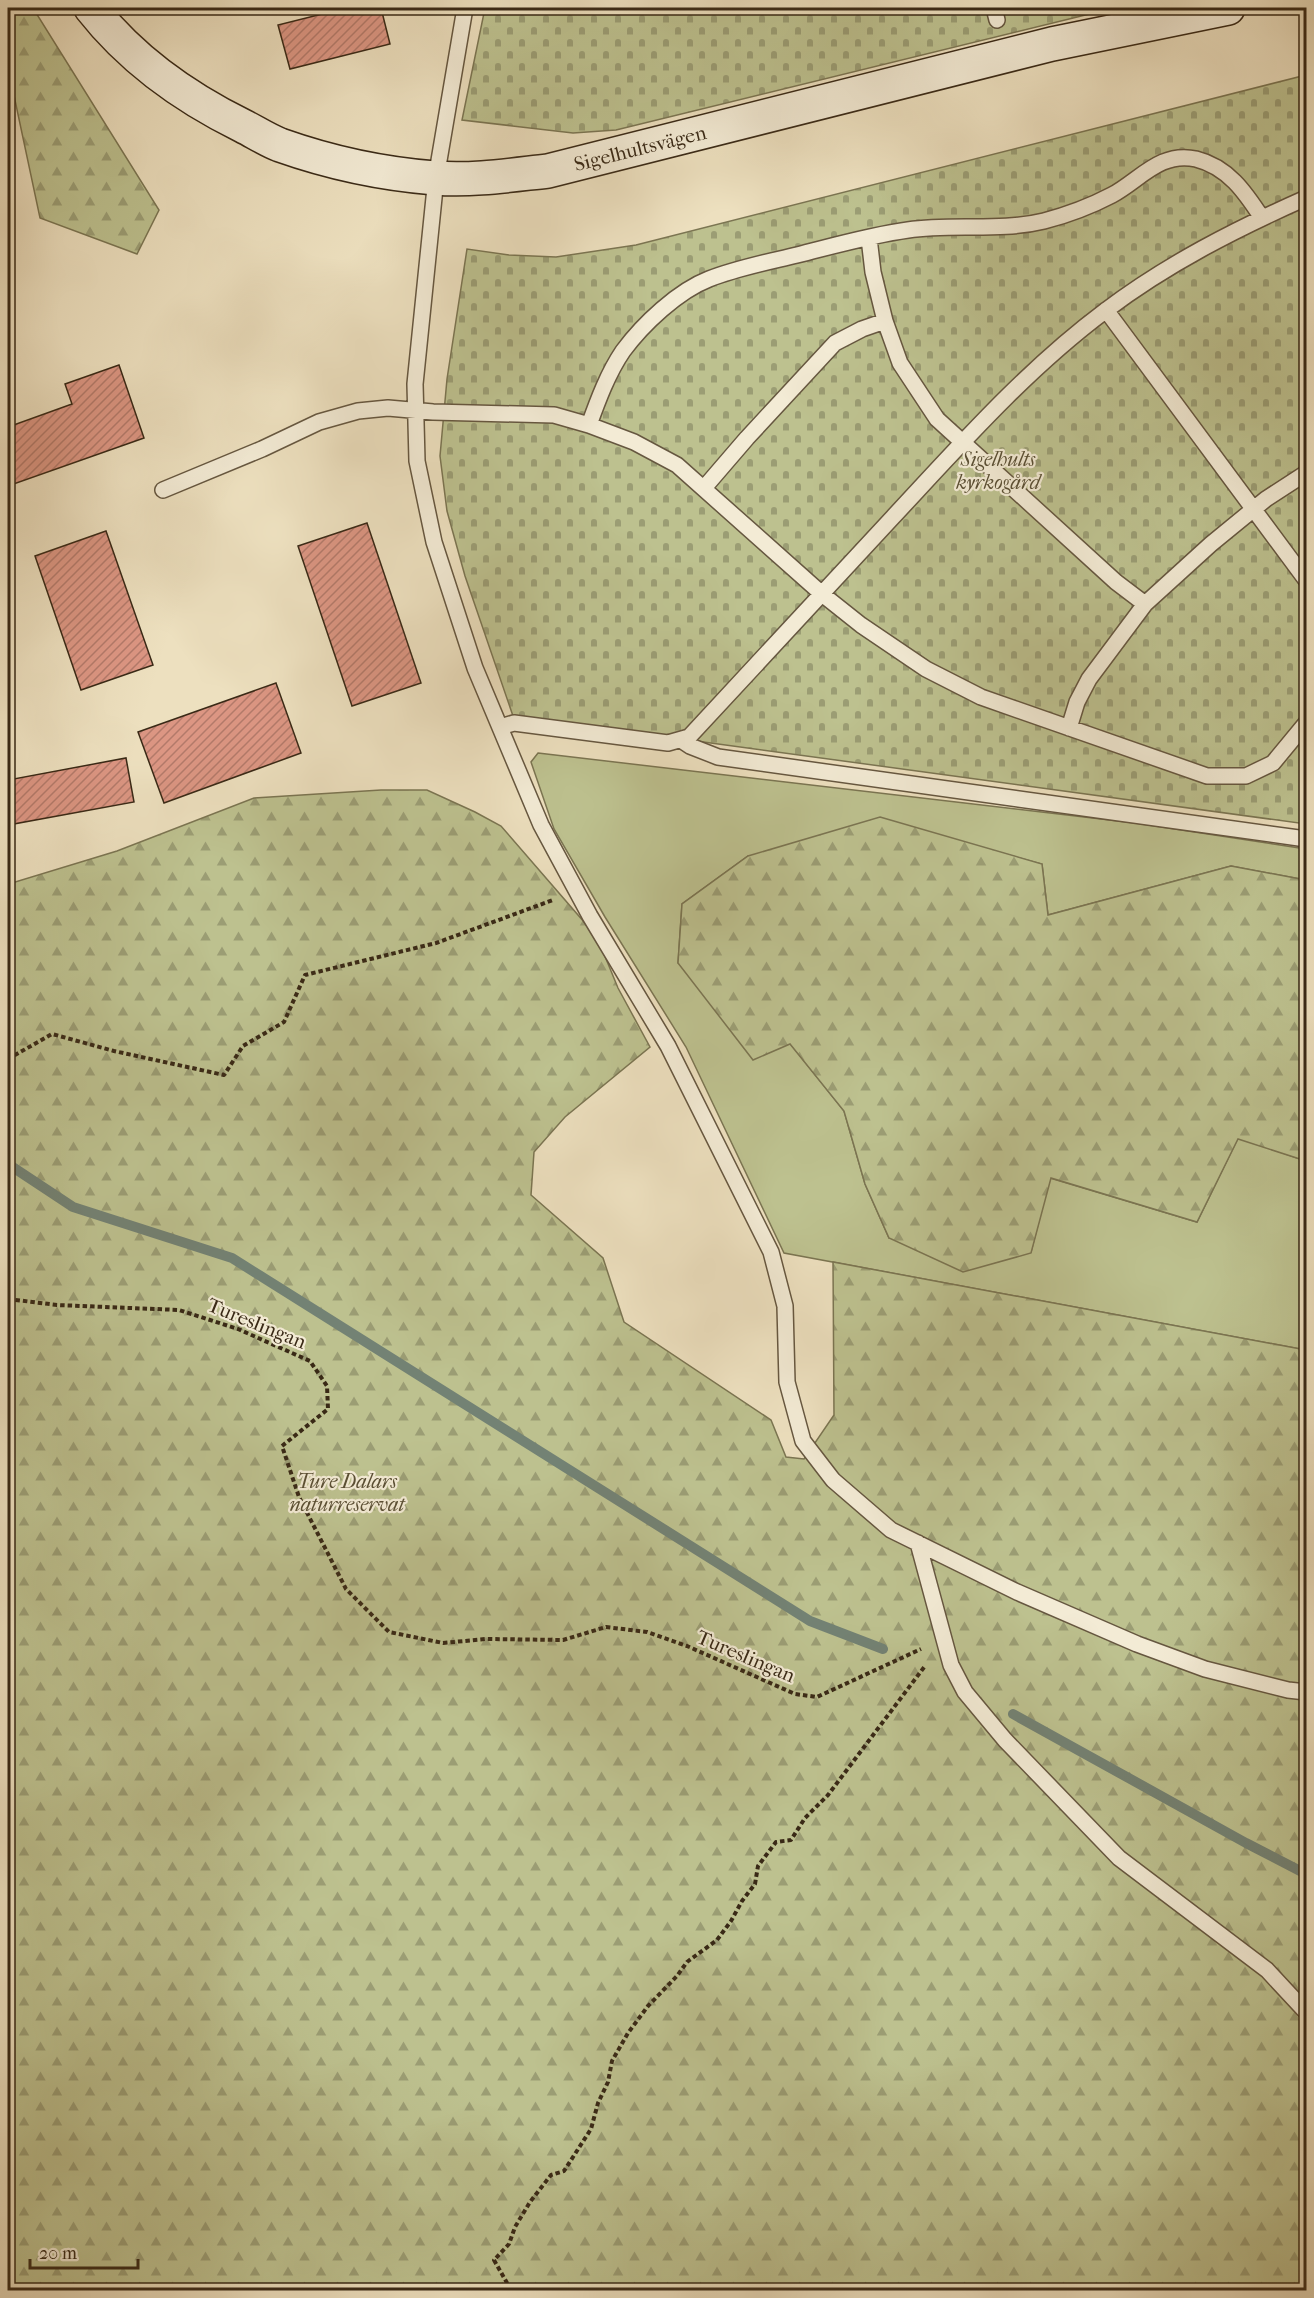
<svg xmlns="http://www.w3.org/2000/svg" width="1314" height="2298" font-family="'IM FELL French Canon',serif">
  <style>
    .green { fill: #bdc18f; stroke: #7b7552; stroke-width: 1.5 }
    .forest { fill: url(#forest-firs); stroke: #7b7552; stroke-width: 1.5 }
    .cemetery { fill: url(#cemetery-stones); stroke: #7b7552; stroke-width: 1.5 }
    .lines { fill: none; stroke-linecap: round; stroke-linejoin: round }
    .stream { stroke: #738274; stroke-width: 10 }
    .building { fill: url(#building-hatch); stroke: #392916; stroke-width: 1.5 }
    .lane-casing { stroke: #665740; stroke-width: 18 }
    .secondary-casing { stroke: #392916; stroke-width: 36 }
    .path { stroke: #392916; stroke-width: 4; stroke-dasharray: 4.5 3; stroke-linecap: butt }
    .lane { stroke: #f3ebd5; stroke-width: 15 }
    .secondary { stroke: #f3ebd5; stroke-width: 33 }
    .labels { text-anchor: middle; stroke-width: 4.5; stroke-linejoin: round; paint-order: stroke }
    .street-label { font-size: 20px; fill: #392916; stroke: #f3ebd5 }
    .park-label { font-size: 20px; font-style: italic; fill: #5a4f34; stroke: #f3ebd5 }
  </style>
  <defs>
    <pattern id="forest-firs" width="22" height="20" patternUnits="userSpaceOnUse" patternTransform="scale(1.5)"><rect width="22" height="20" fill="#bdc18f"/><path d="M5 1l3.5 6h-7zM16 11l3.5 6h-7z" fill="#9b9d74"/></pattern>
    <pattern id="cemetery-stones" width="16" height="16" patternUnits="userSpaceOnUse" patternTransform="scale(1.5)"><rect width="16" height="16" fill="#bdc18f"/><path d="M2 7V4a2 2 0 0 1 4 0v3zM10 15v-3a2 2 0 0 1 4 0v3z" fill="#9b9d74"/></pattern>
    <pattern id="building-hatch" width="6" height="6" patternUnits="userSpaceOnUse" patternTransform="scale(1.5)"><rect width="6" height="6" fill="#dc9683"/><path d="M-1 1l2-2M0 6l6-6M5 7l2-2" fill="none" stroke="#b37a6a"/></pattern>
  </defs>
  <rect width="100%" height="100%" fill="#ede0bf"/>
  <filter id="stains"><feTurbulence type="fractalNoise" baseFrequency=".00333" numOctaves="4"/><feColorMatrix values="0 0 0 0 .2 0 0 0 0 .09 0 0 0 0 .02 0 0 0 .5 -.17"/></filter>
  <radialGradient id="worn" r=".72"><stop offset=".6" stop-color="#630" stop-opacity="0"/><stop offset="1" stop-color="#630" stop-opacity=".3"/></radialGradient>
  <path class="green" d="M538 753 1135 823 1306 849V880L1231 866 1048 915 1042 864 972 845 748 856 682 904 678 963 790 1043 844 1111 865 1184 889 1238 1031 1252 1050 1178 1197 1222 1238 1138 1306 1161V1350L784 1253 686 1047 605 917 554 829 531 762Z"/>
  <path class="forest" d="M8 8H33L159 210 137 254 40 218 12 86 8 80Z
    M381 790H427L475 812 501 826 597 937 618 988 650 1047 565 1117 534 1152 531 1195 603 1258 624 1322 771 1420 786 1457 804 1459 834 1415 833 1262 1306 1350V2290H8V882L12 883 117 851 254 798Z
    M880 817 1042 864 1048 915 1231 866 1306 880V1161L1238 1139 1197 1222 1051 1178 1031 1253 963 1272 889 1238 865 1184 844 1111 790 1044 753 1060 678 963 682 904 748 856Z"/>
  <path class="cemetery" d="M485 8H1114L616 130 573 133 462 120Z
    M1306 75V824L513 716 465 576 447 511 440 456 447 379 467 249 509 255 556 257 636 245Z"/>
  <g class="lines">
    <path class="stream" d="M8 1164 73 1207 232 1258 810 1621 883 1649
      M1013 1714 1246 1843 1306 1874"/>
  </g>
  <path class="building" d="M346 8H381L390 44 290 69 278 25Z
    M119 365 144 438 8 486V427L72 404 65 384Z
    M367 523 421 683 352 706 298 546Z
    M106 531 153 665 81 690 35 556Z
    M276 683 301 753 164 803 138 732Z
    M126 758 134 802 8 825V780Z"/>
  <g class="lines">
    <defs>
      <path id="lane" d="M465 8 436 178 415 384 417 461 434 542 475 668 541 825 590 916 668 1046 771 1252 785 1306 787 1382 803 1441 833 1480 891 1530 1017 1592 1137 1644 1205 1669 1288 1690 1306 1692
        M994 8 997 20
        M869 238 873 272 885 321 900 363 937 419 1116 582 1145 604
        M1106 310 1306 580
        M589 425C598 400 608 373 623 351 643 324 678 291 709 279 737 268 768 262 797 255 833 246 871 235 908 230 953 223 999 232 1044 221 1067 215 1091 206 1112 195 1140 180 1160 151 1196 159 1228 167 1245 192 1262 218
        M704 488 747 438 835 343 862 329 885 321
        M163 490 262 449 319 422 358 411 388 408 433 412 554 415 589 425 634 442 677 465 822 594 861 625 926 669 981 697 1207 776H1246L1273 763 1306 723
        M500 727 514 723 668 743 689 737C757 663 826 590 893 517 960 445 1026 370 1105 311 1167 264 1236 229 1306 198
        M1069 728 1077 702 1089 679 1145 604 1211 544 1266 499 1306 473
        M681 740 690 746 718 757 1306 839
        M918 1543 951 1665 965 1692 1005 1740 1119 1858 1267 1970 1306 2012"/>
      <path id="secondary" d="M91 8C131 59 184 97 243 126 255 132 267 140 280 145 328 162 384 174 435 178 473 181 511 175 548 171L1052 44 1228 8"/>
    </defs>
    <use href="#lane" class="lane-casing"/>
    <use href="#secondary" class="secondary-casing"/>
    <path class="path" d="M8 1059 52 1034 114 1051 224 1075 243 1046 284 1022 305 975 436 943 553 900
      M8 1299 57 1305 179 1310 238 1329 310 1361 327 1386 328 1409 282 1446 299 1497 346 1589 389 1632 443 1643 486 1639 563 1640 606 1627 647 1632 687 1646 795 1694 817 1697 921 1649
      M511 2290 494 2260 509 2244 515 2227 530 2202 551 2175 564 2171 591 2129 598 2103 608 2082 612 2061 628 2033 648 2006 677 1976 687 1962 717 1940 731 1921 742 1901 755 1884 758 1866 776 1842 791 1840 805 1818 828 1795 925 1666"/>
    <use href="#lane" class="lane"/>
    <use href="#secondary" class="secondary"/>
  </g>
  <g class="labels">
    <g class="street-label">
      <text transform="translate(640 148) rotate(-14)" y="7">Sigelhultsvägen</text>
      <text transform="translate(257 1323) rotate(22)" y="7">Tureslingan</text>
      <text transform="translate(746 1656) rotate(23)" y="7">Tureslingan</text>
    </g>
    <g class="park-label">
      <text x="998" y="466">Sigelhults<tspan x="998" dy="23">kyrkogård</tspan></text>
      <text x="347" y="1488">Ture Dalars<tspan x="347" dy="23">naturreservat</tspan></text>
    </g>
  </g>
  <rect width="1314" height="2298" fill="none" stroke="#ede0bf" stroke-width="30"/>
  <rect x="9" y="9" width="1296" height="2280" fill="none" stroke="#392916" stroke-width="3"/>
  <rect x="15" y="15" width="1284" height="2268" fill="none" stroke="#392916" stroke-width="1.5"/>
  <path d="M30 2259v9h108v-9" fill="none" stroke="#392916" stroke-width="3"/>
  <text x="39" y="2259" font-size="18" fill="#392916" stroke="#f3ebd5" stroke-width="4.5" paint-order="stroke">20 m</text>
  <rect width="100%" height="100%" filter="url(#stains)"/>
  <rect width="100%" height="100%" fill="url(#worn)"/>
</svg>
